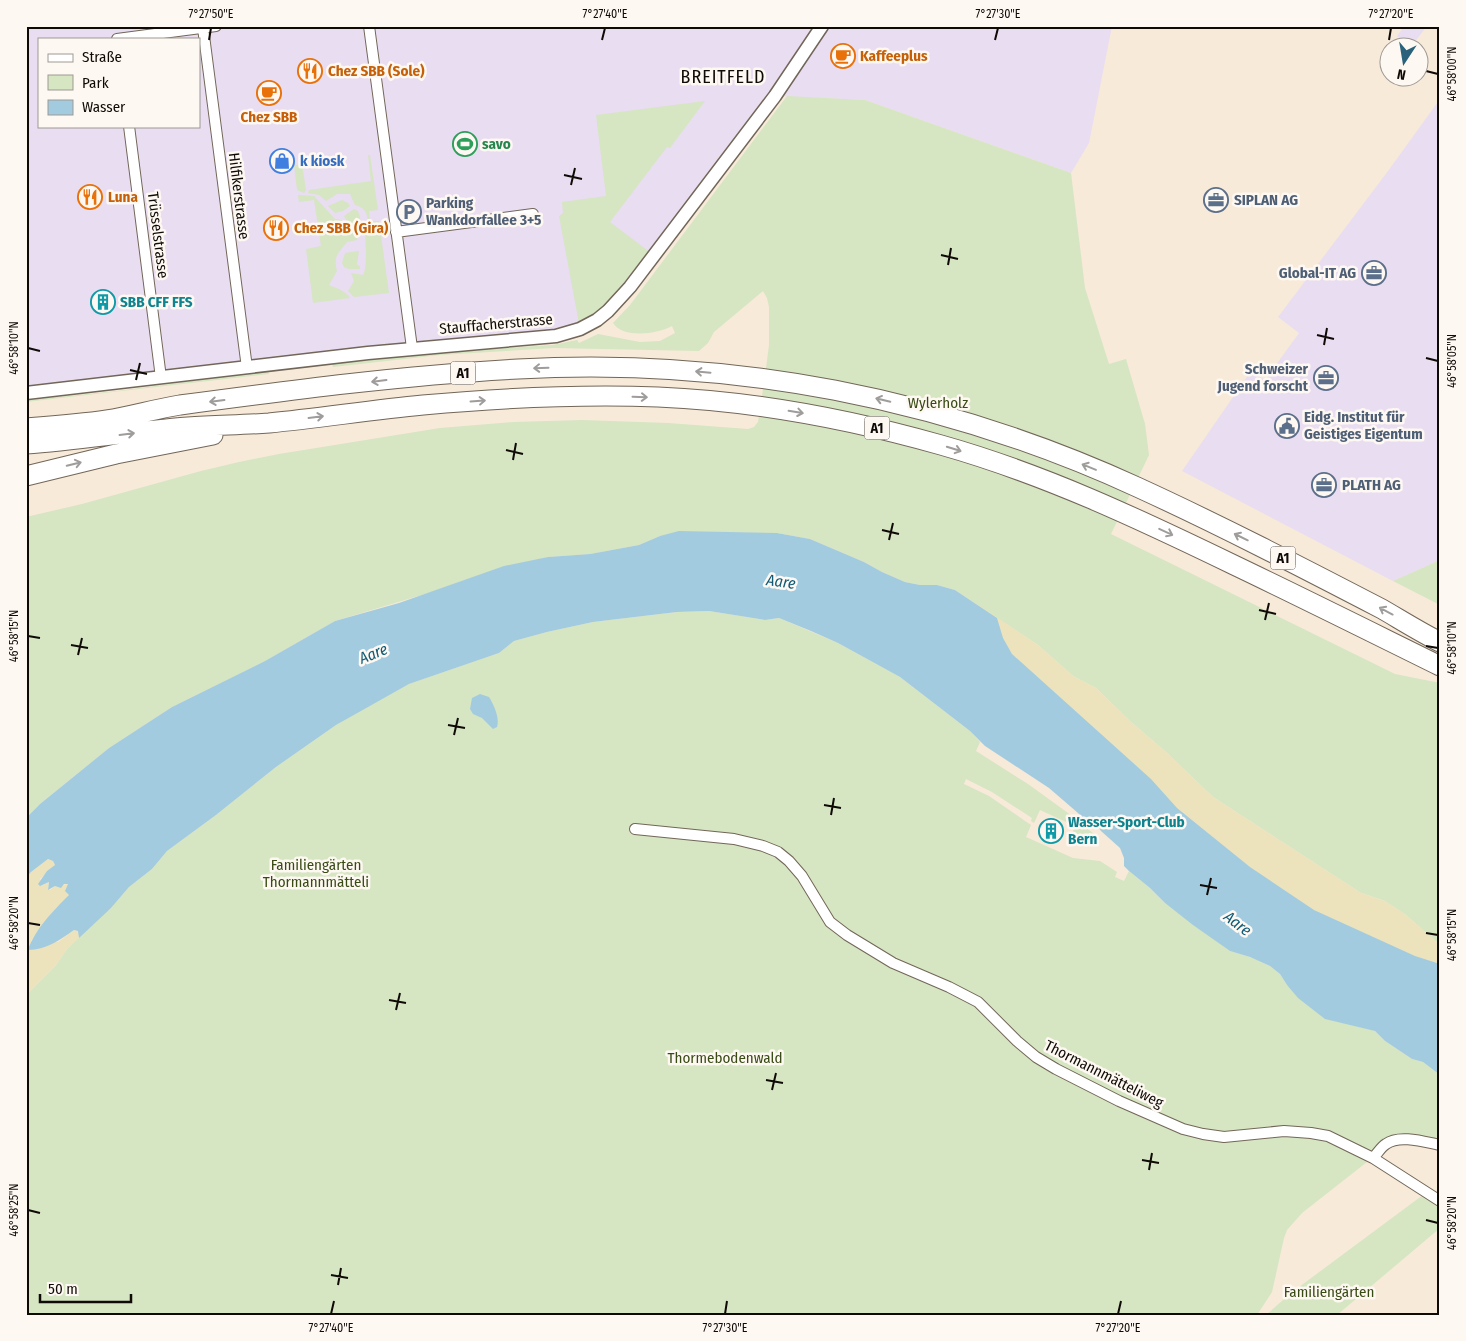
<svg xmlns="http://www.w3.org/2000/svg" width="1466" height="1341" font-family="'Fira Sans Condensed',sans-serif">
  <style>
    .commercial { fill: #e9ddf1; fill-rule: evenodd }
    .green { fill: #d6e5c2 }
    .sand { fill: #ece3bd }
    .water { fill: #a3cbdf }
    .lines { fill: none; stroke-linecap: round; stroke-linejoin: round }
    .minor-casing { stroke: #726658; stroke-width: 12 }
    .tertiary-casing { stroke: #726658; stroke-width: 15 }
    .motorway-casing { stroke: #726658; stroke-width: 21 }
    .minor { stroke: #fff; stroke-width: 10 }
    .tertiary { stroke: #fff; stroke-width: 12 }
    .motorway { stroke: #fff; stroke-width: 19 }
    .oneway { stroke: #9f9d9b }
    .ticks { fill: none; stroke: #0f0a06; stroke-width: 2 }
    .labels { text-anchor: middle; stroke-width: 5; stroke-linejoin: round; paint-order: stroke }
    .shield { fill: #fef8f2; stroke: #57514d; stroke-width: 1 }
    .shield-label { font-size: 14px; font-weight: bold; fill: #0f0a06 }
    .food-label { font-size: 15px; font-weight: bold; fill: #c56008; stroke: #fef8f2; text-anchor: start }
    .leisure-label { font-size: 15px; font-weight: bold; fill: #27864d; stroke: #fef8f2; text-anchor: start }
    .shop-label { font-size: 15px; font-weight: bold; fill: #366cbe; stroke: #fef8f2; text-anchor: start }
    .street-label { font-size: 15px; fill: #0f0a06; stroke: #fef8f2 }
    .service-label { font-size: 15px; font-weight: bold; fill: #4e5e75; stroke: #fef8f2; text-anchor: start }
    .culture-label { font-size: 15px; font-weight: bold; fill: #0d838f; stroke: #fef8f2; text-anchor: start }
    .park-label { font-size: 15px; fill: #394b15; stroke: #fef8f2 }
    .water-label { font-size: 16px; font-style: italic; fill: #115b77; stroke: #fef8f2 }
    .quarter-label { font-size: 18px; letter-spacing: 1px; fill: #0f0a06; stroke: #fef8f2 }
    .neatline { fill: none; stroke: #0f0a06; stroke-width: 2 }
    .ticks-label { font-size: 12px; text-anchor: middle; fill: #0f0a06 }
  </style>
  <rect width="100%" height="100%" fill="#f7ead9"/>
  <path class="commercial" d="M26 26H1112L1089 143 1071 173 865 100 775 96 655 256 580 329 161 378 133 374 26 386ZM39 39H199V126H39Z
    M1404 26H1427L1411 47 1397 36Z
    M1440 99V317L1438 319 1440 320V560L1393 581 1182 471 1251 371 1265 380 1299 333 1278 317 1388 171Z"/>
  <path class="green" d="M787 96 865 100 1071 173 1085 288 1109 364 1126 359 1145 424 1149 455 1111 534 1395 674 1440 683V945L1406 915 1385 901 1361 893 1213 797 1166 752 1131 722 1096 688 1073 676 1038 645 955 590 937 585H920L905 582 882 572 864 562 810 539 777 533 660 536 639 545 590 554 548 557 335 621 265 661 172 707 109 748 40 804 26 818V517L82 504 201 471 239 462 279 454 440 428 514 422 582 420 668 423 748 429 754 427 758 422 765 376 769 345V307L767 298 763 291 714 332 708 343 699 351 554 348 440 355 333 367 332 364 439 352 553 345 577 340 579 343 598 334 640 342 660 341 675 333 672 326C657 334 624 339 613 323L630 305Z
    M705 101 670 148 667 147 610 222 655 256 630 287 580 329 559 216 563 213 562 202 606 196 596 115Z
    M368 155H370L378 210 369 211 370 221H379L389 293 354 297 348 291 354 281 351 273 363 275C368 267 365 237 365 226L368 225C368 214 366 208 355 205L350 194H337L326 201 319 195 308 193 309 190 371 181Z
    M302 164 306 190 304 193 297 190 294 165Z
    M298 195 314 196 335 219H338L342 221 340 224 342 227 358 234 357 240 347 242C338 254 333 256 337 271L329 285C336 288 346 291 350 298L313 303 306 249 321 246 314 200 299 202Z
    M342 200 348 203 350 206 343 211 335 213 328 206Z
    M354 209 358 211 360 217 361 226 347 221 344 216Z
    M359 251 357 264 360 267V269H349L344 267 342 263 345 253Z
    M268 371 269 374 26 402V400L117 391Z
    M1440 560V605L1393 581Z
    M709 611 765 620 779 618 838 643 900 677 970 731 980 742 976 751 1028 784 1068 813 1094 834 1096 841 1090 845 1079 841V840L1071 836 1075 826 1040 810 1034 823 1031 821 1032 818 992 792 966 779 964 784 989 796 1031 825 1026 837 1073 858 1100 861 1117 872 1115 877 1124 881 1129 871 1150 888 1165 903 1230 951 1250 957 1270 966 1280 974 1287 985 1351 1024 1375 1031 1385 1041 1412 1059 1423 1062 1440 1075V1145L1395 1140 1302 1213 1287 1230 1284 1238 1272 1292 1257 1315H26V995L56 965 67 949 97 919 111 908 129 887 152 869 167 851 216 815 276 767 336 725 360 711 409 684 499 653 514 641 547 632 593 622 677 612Z
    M1427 1192 1440 1201V1228L1337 1315H1266L1291 1293Z"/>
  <path class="sand" d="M977 604 1038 645 1073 676 1096 688 1131 722 1166 752 1213 797 1361 893 1385 901 1406 915 1440 945V1008L1313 937 983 639Z
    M48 859 53 861 55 865 40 879 43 885 49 882 48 889 50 890 55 886 68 884 69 895 51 914 31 941 58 942 74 930 79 931V938L67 949 56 965 26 995V878L31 872Z"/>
  <path class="water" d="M679 531 777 533 810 539 864 562 882 572 905 582 920 585H937L955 590 997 618 1003 638 1012 654 1151 779 1177 808 1250 867 1314 910 1415 956 1440 964V1075L1423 1062 1412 1059 1385 1041 1375 1031 1325 1019 1298 998 1287 985 1280 974 1270 966 1250 957 1230 951 1193 925 1165 903 1150 888 1129 871 1124 866V858L1120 848 1101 831 1096 824 1090 826 1078 813 1049 788 985 746 970 731 900 677 838 643 811 631 779 618 765 620 709 611 677 612 593 622 547 632 514 641 499 653 409 684 336 725 276 767 216 815 167 851 152 869 129 887 111 908 79 938 78 931 74 930C60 940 46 950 28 950 35 929 54 910 69 895L65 891 68 884H64L61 888 55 886 48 890 49 882 40 886 38 884 47 871 55 865 53 861 48 859 31 872 26 878V818L40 804 109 748 172 707 265 661 335 621 399 603 504 566 548 557 590 554 639 545 660 536Z
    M480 694 489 697C494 705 500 718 497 727L493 729 482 718 473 714 470 709 472 698Z"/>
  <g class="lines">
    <defs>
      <path id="minor" d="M369 26 412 348
        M203 28 247 368
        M117 39 216 26
        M129 126 161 378
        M396 232 533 214
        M635 829 734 839 763 846 778 852 789 861 802 876 830 922 847 935 893 963 949 987 978 1002 1017 1041 1036 1057 1056 1069 1119 1101 1183 1129 1203 1134 1224 1137 1284 1131 1311 1133 1328 1136 1373 1158 1440 1201
        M1373 1158C1377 1154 1381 1147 1386 1144 1399 1134 1425 1142 1440 1145"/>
      <path id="tertiary" d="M26 393 368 353 556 336 580 329 597 320 608 311 630 287 775 96 822 26"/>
      <path id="motorway" d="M26 428C53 426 81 424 107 420 132 416 155 409 180 405 292 390 405 375 518 369 731 357 943 398 1137 487 1220 525 1301 567 1382 609 1401 620 1420 632 1440 642
        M26 444C80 440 134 431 188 427 215 425 242 425 269 423 320 418 371 410 423 405 501 398 580 394 658 397 754 401 849 419 941 445 1044 474 1139 519 1234 565 1303 598 1371 632 1440 666
        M26 476 116 454 213 435"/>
    </defs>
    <use href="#minor" class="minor-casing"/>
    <use href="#tertiary" class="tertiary-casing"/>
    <use href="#motorway" class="motorway-casing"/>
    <use href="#minor" class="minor"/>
    <use href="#tertiary" class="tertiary"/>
    <use href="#motorway" class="motorway"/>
  </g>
  <defs><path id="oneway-shaft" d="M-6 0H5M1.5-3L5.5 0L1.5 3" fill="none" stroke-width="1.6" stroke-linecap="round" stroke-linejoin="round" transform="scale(1.25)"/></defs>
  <g class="oneway">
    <use href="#oneway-shaft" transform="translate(541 368) rotate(178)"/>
    <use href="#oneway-shaft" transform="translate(703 372) rotate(-175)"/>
    <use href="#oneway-shaft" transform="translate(379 381) rotate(173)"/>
    <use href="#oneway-shaft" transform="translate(640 397) rotate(2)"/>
    <use href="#oneway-shaft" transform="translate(883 400) rotate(-167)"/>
    <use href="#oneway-shaft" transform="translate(217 401) rotate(173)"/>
    <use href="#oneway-shaft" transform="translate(478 401) rotate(-4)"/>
    <use href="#oneway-shaft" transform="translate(796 412) rotate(9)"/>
    <use href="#oneway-shaft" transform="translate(316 417) rotate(-7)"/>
    <use href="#oneway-shaft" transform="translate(127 434) rotate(-7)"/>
    <use href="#oneway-shaft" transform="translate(954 449) rotate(17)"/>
    <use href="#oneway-shaft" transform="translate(74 464) rotate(-14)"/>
    <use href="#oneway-shaft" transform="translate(1089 467) rotate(-158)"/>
    <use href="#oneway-shaft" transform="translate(1166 532) rotate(25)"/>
    <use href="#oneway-shaft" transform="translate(1241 537) rotate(-154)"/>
    <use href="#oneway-shaft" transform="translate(1386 611) rotate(-152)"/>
  </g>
  <path class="ticks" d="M209 40 211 28M602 40 605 28M995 40 998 28M1389 40 1391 28M1426 71 1438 74M564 175 582 179M571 185 575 168M941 255 958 259M948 265 951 248M1317 335 1334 339M1324 345 1327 328M28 348 40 351M1426 358 1438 361M130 370 147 374M136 380 140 363M506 450 523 454M513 460 516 443M882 530 899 534M889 540 893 523M1259 610 1276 614M1265 620 1269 603M28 636 40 638M71 645 88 648M1426 646 1438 648M78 655 82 638M448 725 465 728M454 735 458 718M824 805 841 808M831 815 834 798M1200 885 1217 888M1207 895 1211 878M28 923 40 925M1426 933 1438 935M389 1000 406 1003M396 1010 400 993M766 1080 783 1083M772 1090 776 1073M1142 1160 1159 1163M1149 1170 1152 1153M28 1210 40 1213M1426 1220 1438 1223M331 1275 348 1278M338 1285 341 1268M331 1314 334 1301M725 1314 727 1301M1118 1314 1121 1301"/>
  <defs>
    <symbol id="cafe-ring" viewBox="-11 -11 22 22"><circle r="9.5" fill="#fef8f2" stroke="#e8710a" stroke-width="1.5"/><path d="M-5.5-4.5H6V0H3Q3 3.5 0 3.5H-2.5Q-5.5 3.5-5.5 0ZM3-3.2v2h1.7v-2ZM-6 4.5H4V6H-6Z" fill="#e8710a"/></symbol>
    <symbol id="restaurant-ring" viewBox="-11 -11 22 22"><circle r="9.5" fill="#fef8f2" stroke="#e8710a" stroke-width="1.5"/><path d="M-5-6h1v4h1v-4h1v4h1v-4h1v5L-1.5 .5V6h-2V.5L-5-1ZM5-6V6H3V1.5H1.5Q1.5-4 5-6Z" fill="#e8710a"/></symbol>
    <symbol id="stadium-ring" viewBox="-11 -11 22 22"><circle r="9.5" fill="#fef8f2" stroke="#2e9e5b" stroke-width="1.5"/><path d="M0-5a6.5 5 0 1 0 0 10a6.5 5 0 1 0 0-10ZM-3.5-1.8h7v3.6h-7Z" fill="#2e9e5b"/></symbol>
    <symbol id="shop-ring" viewBox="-11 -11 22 22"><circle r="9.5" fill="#fef8f2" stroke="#3f7fe0" stroke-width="1.5"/><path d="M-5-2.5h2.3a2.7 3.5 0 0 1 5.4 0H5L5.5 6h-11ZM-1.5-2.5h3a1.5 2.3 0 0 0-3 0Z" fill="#3f7fe0"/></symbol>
    <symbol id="office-ring" viewBox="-11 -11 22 22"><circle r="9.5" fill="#fef8f2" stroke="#5c6f8a" stroke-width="1.5"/><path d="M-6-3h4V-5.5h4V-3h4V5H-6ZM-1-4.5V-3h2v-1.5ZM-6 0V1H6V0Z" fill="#5c6f8a"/></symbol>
    <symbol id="parking-ring" viewBox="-11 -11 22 22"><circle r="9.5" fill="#fef8f2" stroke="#5c6f8a" stroke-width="1.5"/><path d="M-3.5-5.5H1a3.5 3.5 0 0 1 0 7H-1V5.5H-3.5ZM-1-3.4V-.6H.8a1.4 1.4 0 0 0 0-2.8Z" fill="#5c6f8a"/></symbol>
    <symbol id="building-ring" viewBox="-11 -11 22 22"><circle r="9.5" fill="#fef8f2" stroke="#0f9aa8" stroke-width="1.5"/><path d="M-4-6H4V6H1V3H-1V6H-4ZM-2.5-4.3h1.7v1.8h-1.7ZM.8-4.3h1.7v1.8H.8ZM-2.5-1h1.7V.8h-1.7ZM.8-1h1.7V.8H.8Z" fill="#0f9aa8"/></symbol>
    <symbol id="civic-ring" viewBox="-11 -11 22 22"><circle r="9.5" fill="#fef8f2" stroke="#5c6f8a" stroke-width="1.5"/><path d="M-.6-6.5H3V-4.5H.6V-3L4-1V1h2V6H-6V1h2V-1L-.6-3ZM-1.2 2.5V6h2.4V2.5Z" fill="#5c6f8a"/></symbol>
  </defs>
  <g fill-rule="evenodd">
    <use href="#cafe-ring" x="829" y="42" width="28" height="28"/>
    <use href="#restaurant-ring" x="296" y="57" width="28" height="28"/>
    <use href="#cafe-ring" x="255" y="79" width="28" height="28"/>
    <use href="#stadium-ring" x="451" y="130" width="28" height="28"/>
    <use href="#shop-ring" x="268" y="147" width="28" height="28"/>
    <use href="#restaurant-ring" x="76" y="183" width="28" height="28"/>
    <use href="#office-ring" x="1202" y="186" width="28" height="28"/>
    <use href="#parking-ring" x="395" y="198" width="28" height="28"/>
    <use href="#restaurant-ring" x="262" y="214" width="28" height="28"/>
    <use href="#office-ring" x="1360" y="259" width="28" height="28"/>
    <use href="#building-ring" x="89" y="288" width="28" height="28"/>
    <use href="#office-ring" x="1312" y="364" width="28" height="28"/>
    <use href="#civic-ring" x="1273" y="412" width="28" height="28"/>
    <use href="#office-ring" x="1310" y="471" width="28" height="28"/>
    <use href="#building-ring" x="1037" y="817" width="28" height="28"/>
  </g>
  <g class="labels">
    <g class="shield">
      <rect x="450.5" y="361.5" width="25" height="23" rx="4"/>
      <rect x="864.5" y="416.5" width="25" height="23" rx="4"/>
      <rect x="1270.5" y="546.5" width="25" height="23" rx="4"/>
    </g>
    <g class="shield-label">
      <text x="463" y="378">A1</text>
      <text x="877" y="433">A1</text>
      <text x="1283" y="563">A1</text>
    </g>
    <g class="food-label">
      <text x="860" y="61">Kaffeeplus</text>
      <text x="328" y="76">Chez SBB (Sole)</text>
      <text x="269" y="122" text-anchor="middle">Chez SBB</text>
      <text x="108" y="202">Luna</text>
      <text x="294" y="233">Chez SBB (Gira)</text>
    </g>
    <g class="leisure-label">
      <text x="482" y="149">savo</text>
    </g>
    <g class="shop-label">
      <text x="300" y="166">k kiosk</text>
    </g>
    <g class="street-label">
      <text transform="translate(239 196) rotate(83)" y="5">Hilfikerstrasse</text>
      <text transform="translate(158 235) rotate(83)" y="5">Trüsselstrasse</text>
      <text transform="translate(496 324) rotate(-5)" y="5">Stauffacherstrasse</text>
      <text transform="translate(1104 1074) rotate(27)" y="5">Thormannmätteliweg</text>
    </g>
    <g class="service-label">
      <text x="1234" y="205">SIPLAN AG</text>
      <text x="426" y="208">Parking<tspan x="426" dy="17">Wankdorfallee 3+5</tspan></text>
      <text x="1356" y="278" text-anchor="end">Global-IT AG</text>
      <text x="1308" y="374" text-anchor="end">Schweizer<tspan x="1308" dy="17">Jugend forscht</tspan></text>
      <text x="1304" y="422">Eidg. Institut für<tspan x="1304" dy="17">Geistiges Eigentum</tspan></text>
      <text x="1342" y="490">PLATH AG</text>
    </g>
    <g class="culture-label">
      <text x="120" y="307">SBB CFF FFS</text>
      <text x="1068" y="827">Wasser-Sport-Club<tspan x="1068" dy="17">Bern</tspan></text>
    </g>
    <g class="park-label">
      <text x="938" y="408">Wylerholz</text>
      <text x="316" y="870">Familiengärten<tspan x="316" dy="17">Thormannmätteli</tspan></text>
      <text x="725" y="1063">Thormebodenwald</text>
      <text x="1329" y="1297">Familiengärten</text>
    </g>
    <g class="water-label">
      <text transform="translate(781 581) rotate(8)" y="6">Aare</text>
      <text transform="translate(373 653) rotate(-22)" y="6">Aare</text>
      <text transform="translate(1238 923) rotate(38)" y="6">Aare</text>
    </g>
    <g class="quarter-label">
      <text x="723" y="83">BREITFELD</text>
    </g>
  </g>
  <rect width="1466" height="1341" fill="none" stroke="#fef8f2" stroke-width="55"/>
  <rect x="38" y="38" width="162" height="90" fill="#fef8f2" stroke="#9e9994"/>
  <rect x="48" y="54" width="25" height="8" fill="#ffffff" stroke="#9e9994"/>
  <text x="82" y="62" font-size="15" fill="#0f0a06">Straße</text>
  <rect x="48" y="75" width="25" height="15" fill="#d6e5c2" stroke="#9e9994"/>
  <text x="82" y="88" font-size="15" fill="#0f0a06">Park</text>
  <rect x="48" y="100" width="25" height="15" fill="#a3cbdf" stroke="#9e9994"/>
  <text x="82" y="112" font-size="15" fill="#0f0a06">Wasser</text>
  <g transform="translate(1404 62) rotate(192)"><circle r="24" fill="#fef8f2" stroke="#9e9994"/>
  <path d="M0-4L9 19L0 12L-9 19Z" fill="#2a627c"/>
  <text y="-8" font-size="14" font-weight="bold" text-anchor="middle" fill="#0f0a06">N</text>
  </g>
  <path d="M40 1294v8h91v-8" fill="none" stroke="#0f0a06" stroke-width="2.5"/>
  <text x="48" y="1294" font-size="15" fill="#0f0a06" stroke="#fef8f2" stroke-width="4" paint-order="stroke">50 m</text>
  <rect x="28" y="28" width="1410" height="1286" class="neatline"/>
  <g class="ticks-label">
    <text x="211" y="18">7°27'50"E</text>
    <text x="605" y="18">7°27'40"E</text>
    <text x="998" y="18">7°27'30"E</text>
    <text x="1391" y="18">7°27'20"E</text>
    <text transform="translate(1452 74) rotate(-90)" y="4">46°58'00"N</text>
    <text transform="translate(14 348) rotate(-90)" y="4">46°58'10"N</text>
    <text transform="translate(1452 361) rotate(-90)" y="4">46°58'05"N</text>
    <text transform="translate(14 636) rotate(-90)" y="4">46°58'15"N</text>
    <text transform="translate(1452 648) rotate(-90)" y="4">46°58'10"N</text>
    <text transform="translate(14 923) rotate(-90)" y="4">46°58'20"N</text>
    <text transform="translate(1452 935) rotate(-90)" y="4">46°58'15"N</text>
    <text transform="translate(14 1210) rotate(-90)" y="4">46°58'25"N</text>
    <text transform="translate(1452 1223) rotate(-90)" y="4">46°58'20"N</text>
    <text x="331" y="1332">7°27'40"E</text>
    <text x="725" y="1332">7°27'30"E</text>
    <text x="1118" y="1332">7°27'20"E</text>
  </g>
</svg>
